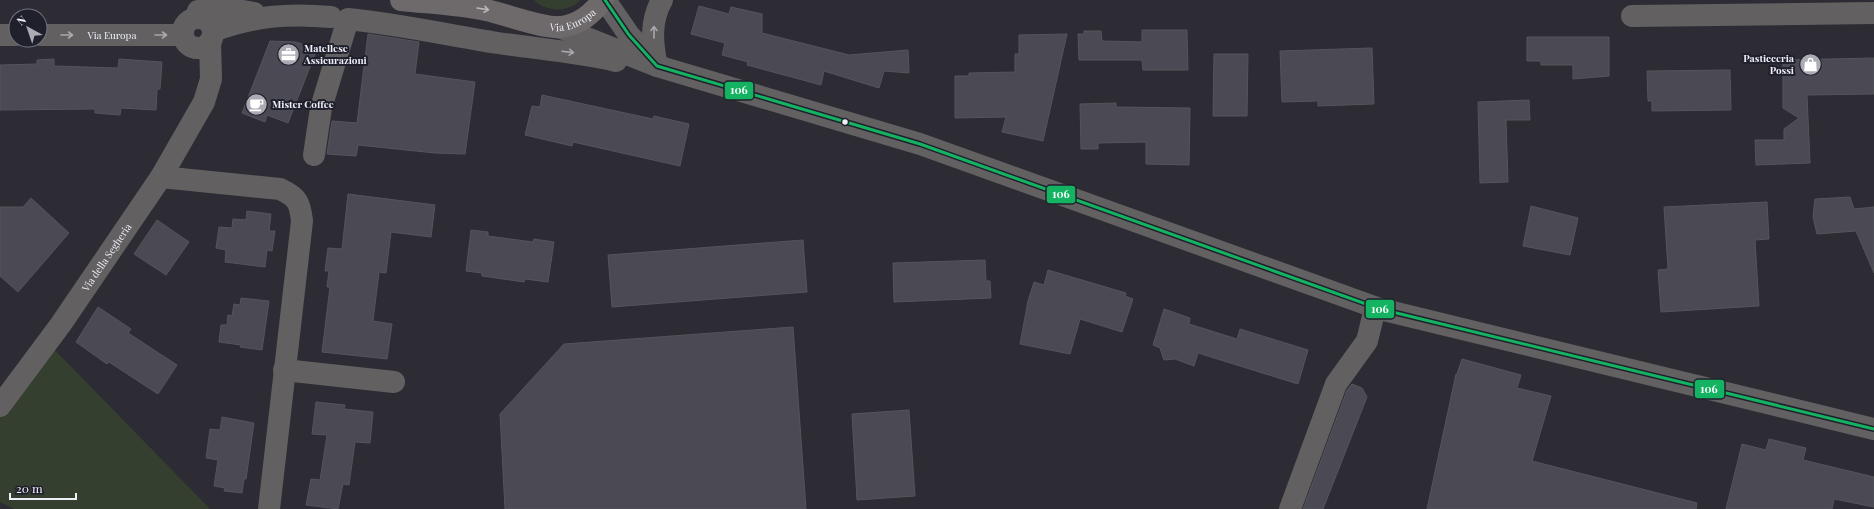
<svg xmlns="http://www.w3.org/2000/svg" width="1874" height="509" font-family="'Playfair Display',serif">
  <style>
    .green { fill: #343f30 }
    .building { fill: #4b4a54; stroke: #55545b }
    .lines { fill: none; stroke-linecap: round; stroke-linejoin: round }
    .minor { stroke: #626061; stroke-width: 22 }
    .major { stroke: #6e696a; stroke-width: 22 }
    .bus-1-casing { stroke: #20202d; stroke-width: 6 }
    .bus-1 { stroke: #13b361; stroke-width: 3 }
    .oneway { stroke: #bbb9c0 }
    .oneway2 { stroke: #a8a8ad }
    .bus-dot { fill: #efeff9; stroke: #20202d; stroke-width: 1.5 }
    .labels { text-anchor: middle; stroke-width: 4; stroke-linejoin: round; paint-order: stroke }
    .street-label { font-size: 10px; fill: #efeff9; stroke: #20202d }
    .poi-label { font-size: 10px; font-weight: bold; fill: #efeff9; stroke: #20202d; text-anchor: start }
    .line-badge { stroke: #20202d; stroke-width: 1.5 }
    .badge-label { font-size: 11px; text-anchor: middle; font-weight: bold; fill: #fff }
  </style>
  <rect width="100%" height="100%" fill="#2d2c34"/>
  <path class="green" d="M534 0H581C568 12 547 13 534 0Z
    M50 345 210 509H14L0 502V418Z"/>
  <path class="building" d="M699 6 729 14 731 7 762 14V33L849 55 908 50 909 73 884 71 879 88 824 71 821 85 747 65 748 62 722 55 725 43 691 34Z
    M1142 30H1187L1188 70H1143L1142 60H1079L1078 34H1084V31H1101L1102 41 1142 42Z
    M368 34 419 42 415 74 475 82 465 154 435 153 358 145 356 156 327 154 332 121 357 123Z
    M1067 34 1043 141 1002 132 1006 117 955 118V76H969V73L1015 72V54H1019V35Z
    M1527 37H1609V76L1573 79V65H1541V61H1527Z
    M270 41 296 42 317 49 288 123 267 115 265 122 242 113Z
    M1372 48 1374 104 1318 106V101L1282 102 1280 51Z
    M1214 54H1248L1247 116H1213Z
    M1874 58V94L1807 95 1810 163 1756 165 1755 140H1784V129L1799 118 1783 108V60Z
    M54 59V66L118 68 119 59 162 62 160 89H157L156 110 121 108 120 115 95 113V109L0 110V65L37 64V60Z
    M1730 70 1731 110 1652 111V101H1648L1647 71Z
    M542 95 653 119 654 116 689 124 680 166 573 142 572 146 525 135 532 106 540 107Z
    M1529 100 1530 120H1506L1508 182 1480 183 1478 102Z
    M1116 103V107L1190 108 1189 165 1146 164V142L1098 143V149H1081L1080 104Z
    M348 194 435 205 431 237 391 232 386 273 379 272 373 321 392 324 387 359 322 352 330 287H327L329 271H325L328 248 342 249Z
    M1850 197 1854 209 1874 207V273L1856 231 1817 234 1813 217 1815 199Z
    M31 198 69 233 18 292 0 276V207H23Z
    M1767 202 1769 239 1755 240 1759 306 1661 312 1658 270 1668 269 1664 207Z
    M1531 206 1578 218 1570 255 1523 246Z
    M247 211 271 214 269 231H275L272 251 267 250 265 267 225 262 226 250 216 248 219 227 232 228 233 219 246 220Z
    M157 220 189 242 166 275 134 254Z
    M471 230 488 232V236L533 242 534 239 554 242 548 282 525 279 524 282 482 276V273L466 271Z
    M803 240 807 292 612 307 608 255Z
    M985 260 986 281H990L991 298 894 302 893 263Z
    M1048 270 1126 293 1125 296 1133 299 1122 332 1080 319 1070 354 1020 344 1028 301 1034 282 1044 285Z
    M241 298 269 301 262 350 240 347 241 345 219 342 221 325H227L228 315 232 316 234 304 240 305Z
    M98 307 131 329 128 333 177 365 158 394 109 362 107 364 76 342Z
    M1164 309 1190 318 1189 324 1237 339 1240 329 1308 350 1298 384 1198 353 1194 366 1175 359 1164 360 1160 348 1153 345Z
    M793 327 806 509H505L500 414 564 344Z
    M1462 359 1521 375 1517 388 1551 396 1532 461 1697 503 1696 509H1427L1456 374H1457Z
    M1352 384 1362 388 1367 397 1323 509H1303L1347 390Z
    M316 402 345 405 344 409 373 412 370 443 355 442 349 485 343 484 338 509 306 505 311 479 320 480 327 435 312 434Z
    M909 410 915 496 857 500 852 414Z
    M222 417 254 423 246 479H244L242 493 224 491 225 488 214 486 218 460 206 458 210 429 220 430Z
    M1769 439 1806 448 1803 460 1874 477V507L1834 499 1832 509H1726L1742 444 1766 450Z"/>
  <g class="lines">
    <g class="minor">
      <path d="M605 0 629 35 654 62"/>
      <path d="M198 11H243L254 13"/>
      <path d="M1632 16 1874 13"/>
      <circle cx="198" cy="33" r="15"/>
      <path d="M559 27 657 66 920 144 1380 309 1874 429"/>
      <path d="M213 31C254 16 287 13 331 17"/>
      <path d="M0 35H16"/>
      <path id="s1" d="M40 35H183"/>
      <path d="M657 66C652 43 650 21 662 0"/>
      <path d="M314 155 321 108 348 19C398 24 448 35 498 43 538 49 578 52 616 61"/>
      <path d="M161 177 280 189C297 197 300 202 302 221L269 509"/>
      <path d="M284 370 394 382"/>
      <path id="s2" d="M0 406 61 324 161 177 204 102 211 79 210 41"/>
      <path d="M1290 509 1336 384 1367 341 1375 308"/>
    </g>
    <path class="major" id="s3" d="M401 0C429 3 459 4 486 10 505 14 544 29 561 27 580 24 591 15 603 0"/>
    <defs>
      <path id="bus-1" d="M605 0 629 35 657 66 920 144 1380 309 1874 429"/>
    </defs>
    <use href="#bus-1" class="bus-1-casing"/>
    <use href="#bus-1" class="bus-1"/>
  </g>
  <defs><path id="oneway-shaft" d="M-6 0H5M1.5-3L5.5 0L1.5 3" fill="none" stroke-width="1.6" stroke-linecap="round" stroke-linejoin="round"/></defs>
  <use class="oneway" href="#oneway-shaft" transform="translate(483 9) rotate(9)"/>
  <g class="oneway2">
    <use href="#oneway-shaft" transform="translate(654 32) rotate(-90)"/>
    <use href="#oneway-shaft" transform="translate(67 35)"/>
    <use href="#oneway-shaft" transform="translate(161 35)"/>
    <use href="#oneway-shaft" transform="translate(568 52) rotate(7)"/>
  </g>
  <defs>
    <symbol id="office-disc" viewBox="-11 -11 22 22"><circle r="9.5" fill="#ababb4" stroke="#20202d"/><path d="M-6-3h4V-5.5h4V-3h4V5H-6ZM-1-4.5V-3h2v-1.5ZM-6 0V1H6V0Z" fill="#fff"/></symbol>
    <symbol id="shop-disc" viewBox="-11 -11 22 22"><circle r="9.5" fill="#ababb4" stroke="#20202d"/><path d="M-5-2.5h2.3a2.7 3.5 0 0 1 5.4 0H5L5.5 6h-11ZM-1.5-2.5h3a1.5 2.3 0 0 0-3 0Z" fill="#fff"/></symbol>
    <symbol id="cafe-disc" viewBox="-11 -11 22 22"><circle r="9.5" fill="#ababb4" stroke="#20202d"/><path d="M-5.5-4.5H6V0H3Q3 3.5 0 3.5H-2.5Q-5.5 3.5-5.5 0ZM3-3.2v2h1.7v-2ZM-6 4.5H4V6H-6Z" fill="#fff"/></symbol>
  </defs>
  <g fill-rule="evenodd">
    <use href="#office-disc" x="276" y="42" width="25" height="25"/>
    <use href="#shop-disc" x="1798" y="52" width="25" height="25"/>
    <use href="#cafe-disc" x="244" y="92" width="25" height="25"/>
  </g>
  <circle class="bus-dot" cx="845" cy="122" r="3.5"/>
  <g class="labels">
    <g class="street-label">
      <text dy="4" stroke="none"><textPath href="#s3" startOffset="176">Via Europa</textPath></text>
      <text dy="4" stroke="none"><textPath href="#s1" startOffset="72">Via Europa</textPath></text>
      <text dy="4" stroke="none"><textPath href="#s2" startOffset="183">Via della Segheria</textPath></text>
    </g>
    <g class="poi-label">
      <text x="304" y="52">Matellese<tspan x="304" dy="12">Assicurazioni</tspan></text>
      <text x="1794" y="62" text-anchor="end">Pasticceria<tspan x="1794" dy="12">Possi</tspan></text>
      <text x="272" y="108">Mister Coffee</text>
    </g>
  </g>
  <g class="line-badge">
    <rect x="724" y="81" width="30" height="19" rx="4" fill="#13b361"/>
    <rect x="1046" y="185" width="30" height="19" rx="4" fill="#13b361"/>
    <rect x="1365" y="299" width="30" height="20" rx="4" fill="#13b361"/>
    <rect x="1694" y="379" width="31" height="20" rx="4" fill="#13b361"/>
  </g>
  <g class="badge-label">
    <text x="739" y="94">106</text>
    <text x="1061" y="198">106</text>
    <text x="1380" y="313">106</text>
    <text x="1709" y="393">106</text>
  </g>
  <g transform="translate(28 28) rotate(320)"><circle r="19" fill="#20202d" stroke="#73737f"/>
  <path d="M0-3L7 15L0 10L-7 15Z" fill="#ababb4"/>
  <text y="-6" font-size="11" font-weight="bold" text-anchor="middle" fill="#efeff9">N</text>
  </g>
  <path d="M10 493v6h66v-6" fill="none" stroke="#efeff9" stroke-width="2"/>
  <text x="16" y="493" font-size="12" fill="#efeff9" stroke="#20202d" stroke-width="3" paint-order="stroke">20 m</text>
</svg>
